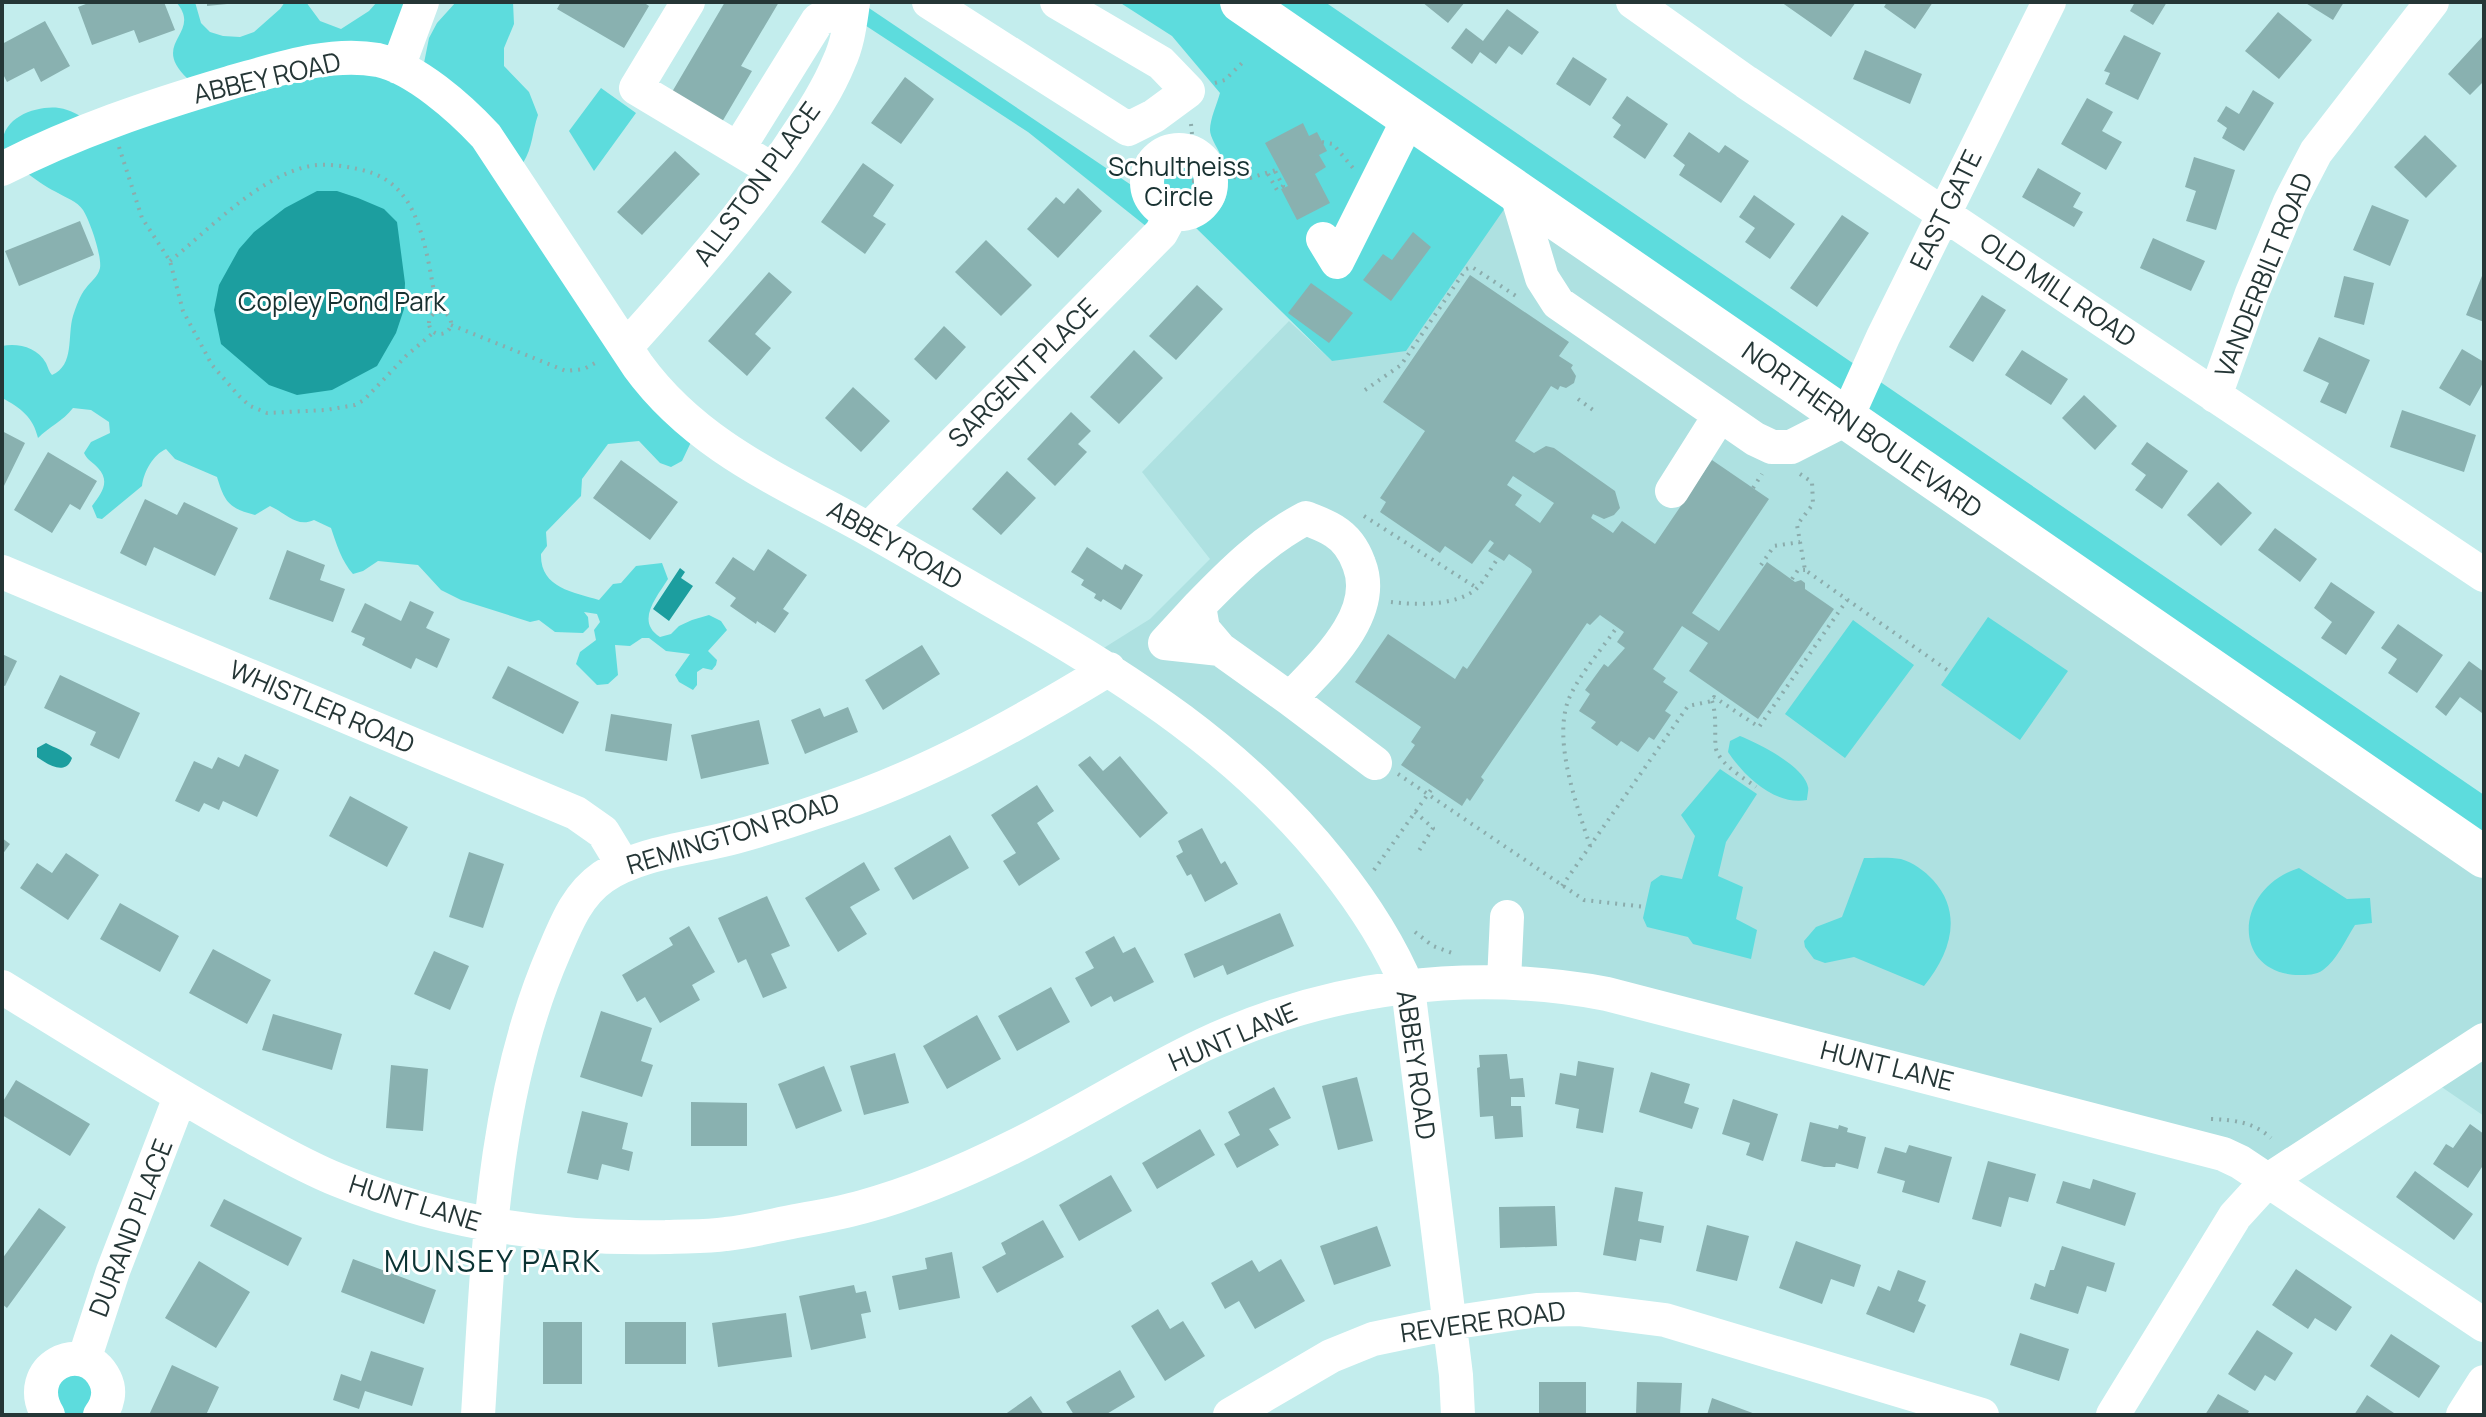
<svg xmlns="http://www.w3.org/2000/svg" width="2486" height="1417" font-family="Manrope,sans-serif">
  <style>
    .built { fill: #aee1e1 }
    .green { fill: #5ddcdd }
    .water { fill: #1c9e9f }
    .building { fill: #89b1b0; fill-rule: evenodd }
    .lines { fill: none; stroke-linecap: round; stroke-linejoin: round }
    .path { stroke: #8bacac; stroke-width: 4; stroke-dasharray: 2 6; stroke-linecap: butt }
    .minor { stroke: #fff; stroke-width: 34 }
    .major { stroke: #fff; stroke-width: 42 }
    .labels { text-anchor: middle; stroke-width: 6; stroke-linejoin: round; paint-order: stroke }
    .street-label { font-size: 26px; fill: #253636; stroke: #fff }
    .park-label { font-size: 26px; fill: #183131; stroke: #fff }
    .quarter-label { font-size: 30px; letter-spacing: 2px; fill: #0b3333; stroke: #fff }
  </style>
  <rect width="100%" height="100%" fill="#c3eded"/>
  <path class="built" d="M1516 191 2484 857V1116L2427 1077 2267 1181 1607 994 1408 988 1357 895 1091 656 1150 619 1210 559 1142 472 1289 321 1332 361Z"/>
  <path class="green" d="M176 2H195L201 23 210 32 223 36 240 37 254 32 280 9 285 2H306L320 21 341 29 369 11 377 2H416L401 44 422 73 429 38 437 23 456 2H513L514 24 504 48V66L529 92 538 115C532 132 533 147 523 163L693 438 682 461 671 467 660 463 639 441 608 444 582 479 581 496 546 532 547 546 541 554C540 588 573 592 599 600L613 584 621 583 636 566 662 563 668 579C657 597 635 621 660 637L671 634 679 626 692 620 709 615 721 621 727 630 708 651 717 660 716 665 712 670 703 668 697 672V685L693 690 679 682 675 675 690 654 666 651 649 638H642L630 646 615 645 618 675 608 684 597 685 576 664 580 652 596 640 594 630 600 622 597 614 584 612 588 617 589 627 583 633 555 632 539 620 530 622 461 600 441 590 418 565 378 561 363 571 353 574C342 562 336 543 331 528L314 520C296 528 286 513 270 506L255 515C229 508 225 503 217 477L175 459 166 449C153 455 144 471 142 486L102 519 97 518 92 506C101 494 111 482 98 468 93 462 88 461 84 453L91 442 110 433 109 422 91 410 73 408C63 421 49 427 38 438 33 417 21 408 2 398V346C18 343 37 347 46 363 48 367 49 372 52 375 75 365 67 336 73 316 76 307 80 295 86 288 91 281 98 277 100 268 102 256 90 221 83 210 77 201 66 198 58 193 42 185 9 163 3 146 0 117 38 105 59 108 71 110 78 114 86 121L188 79C148 42 204 34 176 2Z
    M1119 2H1325L2484 795V857L1516 192 1406 351 1332 361 1195 227C1230 210 1234 189 1220 154 1217 147 1210 137 1210 130 1210 119 1217 104 1220 93L1172 36Z
    M863 4 1149 197C1137 121 1234 151 1206 198 1198 212 1185 209 1175 217 1169 222 1163 229 1157 235L1028 132 851 16Z
    M601 88 636 113 594 171 569 131Z
    M1988 617 2068 671 2020 740 1941 685Z
    M1853 620 1914 665 1845 758 1785 714Z
    M1740 736C1758 743 1804 766 1808 787 1809 788 1807 798 1807 800 1775 806 1744 776 1728 752L1730 741Z
    M1720 769 1757 794 1726 842 1718 876 1743 887 1736 919 1757 930 1751 959 1693 944 1688 937 1647 927 1643 918 1651 882 1661 875 1682 879 1695 836 1681 815Z
    M1864 858C1875 858 1890 857 1901 859 1912 862 1925 871 1933 880 1964 914 1950 954 1924 986L1854 957 1825 963 1814 959 1805 947 1804 941 1816 927 1842 917Z
    M2299 868 2347 899 2370 898 2372 923 2355 925C2346 939 2337 960 2323 970 2316 975 2307 975 2299 975 2231 974 2233 889 2299 868Z
    M84 1360 100 1415H48L41 1384Z"/>
  <path class="water" d="M317 191H337L358 198 384 209 397 222 405 283 404 309 396 333 377 366 332 390 297 395 269 385 221 344 214 310 219 285 239 249 254 232 285 208Z
    M680 568 685 572 681 578 693 586 669 621 653 609Z
    M46 743C54 748 67 751 72 758 66 776 48 765 37 757V748Z"/>
  <path class="building" d="M91 2H164L175 30 139 43 134 30 92 45 78 7Z
    M207 2H227V4L207 6Z
    M561 2H643L649 6 624 48 557 9Z
    M725 2H779L741 66 752 71 722 122 672 92Z
    M1422 2H1465L1448 23Z
    M1781 2H1856L1831 37Z
    M1887 2H1933L1915 29 1884 7Z
    M2135 2H2167L2153 25 2130 11Z
    M2304 2H2344L2333 20Z
    M1507 9 1539 32 1522 55 1509 46 1496 64 1480 52 1472 64 1451 48 1466 28 1483 41Z
    M2278 12 2312 40 2279 79 2245 51Z
    M45 21 70 66 41 82 34 68 7 82 2 72V44Z
    M2124 35 2161 53 2138 100 2105 84 2110 73 2104 71Z
    M2484 35V81L2470 95 2448 74Z
    M1865 50 1922 74 1910 104 1853 79Z
    M1573 57 1607 79 1590 106 1556 84Z
    M905 77 934 99 901 144 871 123Z
    M2253 90 2274 103 2244 151 2222 138 2227 128 2217 121 2226 106 2239 114Z
    M1627 96 1668 124 1645 159 1613 137 1621 125 1612 118Z
    M2087 98 2113 112 2102 131 2122 142 2106 170 2061 144Z
    M1303 123 1309 136 1317 132 1327 151 1319 155 1326 167 1315 174 1330 203 1297 220 1281 189 1288 186 1265 143Z
    M1689 132 1719 153 1725 145 1749 161 1721 203 1679 175 1685 165 1673 156Z
    M2425 135 2457 166 2426 198 2394 167Z
    M675 151 700 174 642 235 617 212Z
    M2194 157 2235 170 2216 230 2186 221 2196 191 2185 187Z
    M863 163 894 185 873 216 886 224 865 254 821 222Z
    M2038 168 2081 193 2073 207 2083 212 2074 227 2022 197Z
    M1078 188 1102 211 1058 258 1027 229 1056 197 1064 204Z
    M1754 195 1795 224 1770 259 1745 242 1755 228 1739 217Z
    M2372 205 2409 220 2390 266 2353 250Z
    M1842 215 1869 233 1817 307 1790 288Z
    M80 221 94 255 19 286 5 251Z
    M1413 232 1431 247 1391 301 1363 280 1383 254 1392 260Z
    M2153 238 2205 261 2191 291 2140 268Z
    M986 240 1032 285 1001 316 955 272Z
    M2484 271V322L2466 315Z
    M769 272 792 292 755 334 771 348 747 376 708 341Z
    M1470 275 1569 342 1559 356 1573 365 1571 368 1576 376 1574 383 1566 388 1560 386 1558 390 1551 386 1515 441 1534 453 1546 446 1554 448 1615 491 1620 508 1614 515 1604 519 1593 514 1591 518 1613 533 1622 521 1655 544 1712 460 1769 499 1692 613 1719 631 1767 562 1795 582 1801 580 1805 583V589L1834 609 1758 719 1689 671 1708 643 1682 626 1653 669 1666 678 1663 682 1678 692 1665 711 1671 715 1654 740 1649 737 1638 752 1621 741 1617 746 1591 728 1596 722 1579 711 1590 694 1585 690 1604 664 1608 667 1625 648 1617 642 1624 632 1600 615 1590 625 1587 623 1481 777 1484 780 1470 801 1467 798 1462 806 1401 765 1415 745 1411 742 1421 727 1355 682 1388 634 1455 679 1463 666 1467 669 1532 572 1531 569 1509 554 1504 561 1488 551 1494 543 1490 540 1472 564 1445 546 1440 553 1380 512 1386 502 1380 498 1425 431 1383 402ZM1513 476 1554 503 1540 523 1515 505 1522 495 1507 485Z
    M2344 276 2374 283 2364 325 2334 317Z
    M1311 283 1353 313 1329 343 1288 313Z
    M1197 285 1223 309 1176 360 1149 336Z
    M1982 295 2006 310 1973 362 1949 347Z
    M944 326 966 347 936 380 914 359Z
    M2319 337 2370 360 2346 414 2320 402 2329 383 2303 371Z
    M2462 349 2484 362V381L2470 406 2439 388Z
    M1134 350 1163 378 1119 424 1090 397Z
    M2022 350 2068 379 2051 405 2005 375Z
    M853 387 890 421 861 452 825 418Z
    M2084 395 2117 426 2095 450 2062 418Z
    M2402 410 2476 435 2464 472 2390 447Z
    M1071 412 1091 431 1078 444 1087 452 1055 486 1027 459Z
    M2 431 25 443 2 490Z
    M2147 442 2188 471 2162 509 2135 490 2146 475 2131 464Z
    M48 452 97 481 80 510 70 504 52 533 14 510Z
    M621 460 678 502 650 540 593 498Z
    M1007 471 1036 498 1001 535 972 509Z
    M2218 482 2252 513 2221 546 2187 515Z
    M145 499 177 515 184 502 238 528 215 576 154 547 146 566 120 553Z
    M2275 528 2317 559 2300 582 2258 550Z
    M1087 547 1122 570 1125 564 1143 575 1121 610 1103 599 1101 602 1094 598 1096 594 1081 585 1084 580 1071 572Z
    M768 549 807 575 783 609 789 613 775 633 757 621 756 624 730 606 736 598 715 583 733 557 754 571Z
    M287 550 325 565 320 580 345 589 333 622 269 599Z
    M2331 582 2375 612 2346 655 2321 638 2332 622 2314 608Z
    M410 601 434 612 426 628 450 639 437 668 416 658 411 669 362 645 365 638 351 632 365 603 401 621Z
    M2398 624 2443 655 2417 693 2388 673 2397 659 2381 648Z
    M922 645 940 674 883 710 865 680Z
    M2 654 17 661 5 686 2 685Z
    M2469 661 2484 672V710L2482 713 2460 697 2446 716 2435 707Z
    M508 666 579 702 563 734 492 698Z
    M60 675 140 713 119 759 90 745 96 732 44 708Z
    M848 707 858 732 805 754 791 720 820 708 824 717Z
    M611 714 672 724 667 761 605 751Z
    M759 720 769 764 701 779 691 735Z
    M245 754 279 770 257 817 223 801 219 810 204 803 199 812 175 801 194 761 212 769 218 757 239 767Z
    M1090 756 1103 771 1120 756 1168 813 1140 838 1078 765Z
    M1037 785 1054 811 1037 823 1060 859 1019 886 1003 861 1016 853 991 815Z
    M350 796 408 827 387 867 329 836Z
    M1202 828 1221 864 1225 861 1238 884 1205 902 1191 874 1187 876 1176 856 1183 852 1178 841Z
    M950 835 969 868 913 900 894 868Z
    M2 838 10 844 2 855Z
    M469 852 504 864 483 928 449 917Z
    M66 853 99 875 68 920 20 888 37 863 52 873Z
    M864 862 880 890 850 907 867 934 838 952 805 898Z
    M767 896 790 946 771 954 787 988 763 998 746 959 738 963 718 918Z
    M120 903 179 936 160 972 100 939Z
    M1280 913 1294 946 1227 975 1223 965 1194 978 1184 954Z
    M689 926 715 972 692 985 700 1000 660 1023 645 997 637 1002 622 975 673 945 669 938Z
    M1114 936 1123 953 1135 947 1154 982 1114 1002 1111 996 1091 1007 1075 978 1094 968 1085 952Z
    M213 949 271 980 247 1024 189 993Z
    M434 951 469 966 450 1010 414 994Z
    M1051 987 1070 1022 1017 1051 998 1016Z
    M601 1011 652 1028 641 1061 653 1065 642 1097 580 1077Z
    M273 1014 342 1034 332 1070 262 1050Z
    M977 1015 1001 1059 947 1089 923 1046Z
    M895 1053 909 1103 864 1115 850 1066Z
    M1507 1054 1510 1079 1523 1078 1525 1097H1511V1106H1521L1523 1137 1495 1139 1493 1116 1480 1117 1477 1068 1480 1067 1479 1055Z
    M1578 1061 1614 1068 1603 1133 1576 1128 1579 1109 1555 1104 1560 1073 1576 1076Z
    M391 1065 428 1069 423 1131 386 1128Z
    M824 1066 842 1111 796 1129 778 1084Z
    M1651 1072 1690 1084 1684 1103 1699 1108 1692 1129 1639 1112Z
    M1357 1077 1373 1141 1338 1150 1322 1086Z
    M16 1080 90 1124 70 1156 2 1115V1103Z
    M1274 1087 1291 1118 1269 1129 1279 1145 1237 1168 1224 1144 1240 1135 1228 1112Z
    M1733 1099 1778 1114 1763 1161 1746 1155 1750 1143 1722 1134Z
    M691 1102 747 1103V1146H691Z
    M582 1111 628 1123 622 1149 633 1152 629 1171 602 1164 598 1180 567 1173Z
    M1810 1122 1838 1129 1839 1125 1848 1128 1847 1132 1866 1137 1858 1169 1836 1163 1835 1167H1824L1801 1161Z
    M2470 1124 2484 1134V1164L2468 1188 2433 1164 2446 1144 2453 1148Z
    M1200 1129 1215 1155 1157 1189 1142 1163Z
    M1909 1145 1952 1157 1939 1203 1902 1192 1905 1181 1877 1173 1885 1147 1906 1153Z
    M1988 1161 2036 1174 2028 1202 2009 1197 2001 1227 1972 1219Z
    M2415 1171 2473 1214 2454 1240 2396 1197Z
    M1111 1175 1132 1211 1079 1241 1059 1205Z
    M2093 1179 2136 1193 2125 1226 2056 1203 2063 1181 2090 1189Z
    M1615 1187 1643 1192 1638 1221 1664 1226 1661 1243 1640 1239 1636 1261 1603 1255Z
    M224 1199 302 1238 288 1266 210 1226Z
    M1555 1206 1557 1246 1500 1248 1499 1207Z
    M39 1208 66 1227 7 1308 2 1304V1259Z
    M1043 1220 1064 1257 997 1293 982 1267 1006 1254 1001 1243Z
    M1707 1225 1749 1236 1737 1281 1696 1271Z
    M1377 1226 1391 1266 1334 1285 1320 1246Z
    M1796 1241 1861 1265 1854 1287 1831 1279 1822 1304 1779 1288Z
    M2062 1246 2115 1263 2106 1292 2087 1286 2078 1314 2030 1299 2035 1283 2045 1287 2050 1270H2054Z
    M952 1252 960 1298 899 1310 892 1276 927 1269 925 1258Z
    M353 1259 436 1290 424 1324 341 1292Z
    M1281 1259 1305 1301 1255 1329 1239 1301 1225 1309 1211 1283 1252 1260 1259 1272Z
    M199 1261 250 1292 216 1348 165 1318Z
    M2296 1269 2352 1307 2336 1331 2315 1318 2308 1329 2272 1305Z
    M1898 1270 1926 1281 1918 1301 1926 1305 1914 1333 1866 1314 1878 1286 1890 1291Z
    M854 1285 856 1293 866 1291 871 1312 861 1314 866 1338 811 1350 799 1296Z
    M1158 1309 1170 1329 1183 1321 1205 1356 1165 1381 1131 1326Z
    M786 1313 792 1357 718 1367 712 1323Z
    M543 1322H582V1384H543Z
    M625 1322H686V1364H625Z
    M2257 1330 2293 1353 2275 1381 2265 1375 2255 1391 2228 1374Z
    M2020 1333 2069 1349 2059 1381 2010 1365Z
    M2391 1334 2440 1366 2419 1398 2370 1366Z
    M371 1351 424 1368 412 1406 365 1391 359 1409 333 1400 341 1374 361 1381Z
    M172 1365 219 1387 206 1415H149Z
    M1120 1370 1135 1397 1105 1415H1074L1066 1402Z
    M1539 1382H1586V1414H1539Z
    M1637 1382 1682 1383 1680 1415H1636Z
    M2218 1394 2249 1411 2247 1415H2205Z
    M2367 1395 2397 1415H2354Z
    M1031 1396 1044 1415H1004Z
    M1712 1398 1758 1415H1707Z"/>
  <g class="lines">
    <path class="path" d="M1215 83 1225 80 1245 60
      M1191 124 1194 154
      M1322 142 1333 144 1353 168
      M119 147 142 218 170 261 183 311 212 365 239 396 250 406 267 413 326 410 355 405 364 400 406 356 434 332
      M1268 174 1277 190 1283 186 1275 171
      M1210 176 1250 178 1279 169
      M1192 181 1211 180
      M170 261C210 229 259 176 310 166 325 163 343 166 358 169 380 174 394 182 407 201 425 228 432 280 437 312
      M429 323a11 11 0 1 1 22 0a11 11 0 1 1-22 0Z
      M451 325 566 371 584 369 599 361
      M1365 390 1401 365 1466 269 1472 267 1519 298
      M1578 399 1593 410
      M1800 474 1812 482 1813 504 1797 525 1805 570 1950 672
      M1753 488 1762 474
      M1364 516 1477 588
      M1761 565 1774 546 1800 542
      M1792 579 1798 570H1805
      M1391 602C1416 605 1454 606 1475 590 1484 582 1491 568 1498 558
      M1712 701C1718 718 1713 744 1717 752 1724 767 1744 778 1756 787
      M1398 774 1584 900 1646 907
      M1415 812 1433 828 1417 854
      M1590 846C1577 805 1550 736 1571 694 1583 670 1602 649 1617 627
      M1374 870 1433 787
      M1562 886 1688 706 1712 701 1714 697 1759 727 1847 600
      M1415 932 1433 946 1452 953
      M2211 1119C2235 1120 2253 1122 2271 1138"/>
    <path class="minor" d="M688 2 636 88 773 170
      M929 2 1128 129 1154 116 1188 91 1161 63 1057 2
      M1633 2 1746 82 2484 575
      M398 67 422 2
      M738 149 818 20 853 3
      M1147 182a32 32 0 1 1 64 0a32 32 0 1 1-64 0Z
      M2 169C74 132 151 106 229 83 276 70 329 51 378 60 415 68 460 108 486 136L638 366C697 447 784 482 868 529 914 555 960 582 1005 608 1129 679 1242 751 1332 864 1363 903 1389 942 1408 988L1456 1375 1458 1415
      M1516 191 1542 278 1558 303 1755 439 1772 447H1791L1846 419 1883 337 2049 2
      M1323 239 1337 262 1409 118
      M626 347C686 280 747 213 796 137 812 113 828 89 839 62 848 43 850 23 853 3
      M2215 396 2252 293 2290 202 2316 152 2432 2
      M1672 491 1720 415
      M869 529 1161 233 1167 222 1168 212
      M2 572 576 813 603 832 623 865
      M1199 606 1165 643 1220 649 1290 699C1322 665 1379 615 1359 564 1354 550 1347 539 1334 531 1325 525 1315 522 1306 518 1264 540 1232 572 1199 606L1203 629 1220 649
      M1290 699 1375 763
      M1504 981 1507 917
      M2 987C80 1035 158 1084 238 1129 271 1147 303 1166 338 1180 442 1223 554 1240 666 1237 686 1236 707 1237 726 1234 746 1232 766 1227 786 1223 811 1218 837 1214 862 1207 914 1193 965 1171 1013 1147 1078 1115 1138 1076 1203 1045 1329 986 1470 968 1607 994L2223 1154 2240 1162 2484 1325
      M84 1360 113 1271 180 1097
      M48 1415C20 1368 84 1336 105 1379 111 1391 108 1404 100 1415
      M478 1415C488 1260 491 1097 554 952 566 924 577 895 603 877 638 853 694 848 735 837 764 829 793 820 822 810 924 777 1017 725 1109 669
      M1230 1415 1331 1356 1373 1339 1450 1323 1537 1310 1578 1309 1665 1320 1982 1415
      M2113 1415 2235 1216 2267 1181 2484 1040
      M2463 1415 2484 1382"/>
    <path class="major" d="M1241 2 2484 857"/>
  </g>
  <g class="labels">
    <g class="street-label">
      <text transform="translate(267 78) rotate(-13)" y="9">ABBEY ROAD</text>
      <text transform="translate(757 184) rotate(-54)" y="9">ALLSTON PLACE</text>
      <text transform="translate(1946 210) rotate(-64)" y="9">EAST GATE</text>
      <text transform="translate(2264 275) rotate(-68)" y="9">VANDERBILT ROAD</text>
      <text transform="translate(2058 290) rotate(34)" y="9">OLD MILL ROAD</text>
      <text transform="translate(1023 373) rotate(-45)" y="9">SARGENT PLACE</text>
      <text transform="translate(1862 430) rotate(35)" y="9">NORTHERN BOULEVARD</text>
      <text transform="translate(895 545) rotate(30)" y="9">ABBEY ROAD</text>
      <text transform="translate(322 707) rotate(23)" y="9">WHISTLER ROAD</text>
      <text transform="translate(733 834) rotate(-17)" y="9">REMINGTON ROAD</text>
      <text transform="translate(1233 1037) rotate(-23)" y="9">HUNT LANE</text>
      <text transform="translate(1416 1065) rotate(82)" y="9">ABBEY ROAD</text>
      <text transform="translate(1887 1066) rotate(14)" y="9">HUNT LANE</text>
      <text transform="translate(415 1203) rotate(17)" y="9">HUNT LANE</text>
      <text transform="translate(131 1228) rotate(-69)" y="9">DURAND PLACE</text>
      <text transform="translate(1483 1322) rotate(-8)" y="9">REVERE ROAD</text>
    </g>
    <g class="park-label">
      <text x="1179" y="176">Schultheiss<tspan x="1179" dy="30">Circle</tspan></text>
      <text x="342" y="311">Copley Pond Park</text>
    </g>
    <g class="quarter-label">
      <text x="493" y="1272">MUNSEY PARK</text>
    </g>
  </g>
  <rect width="2486" height="1417" fill="none" stroke="#253636" stroke-width="8"/>
</svg>
